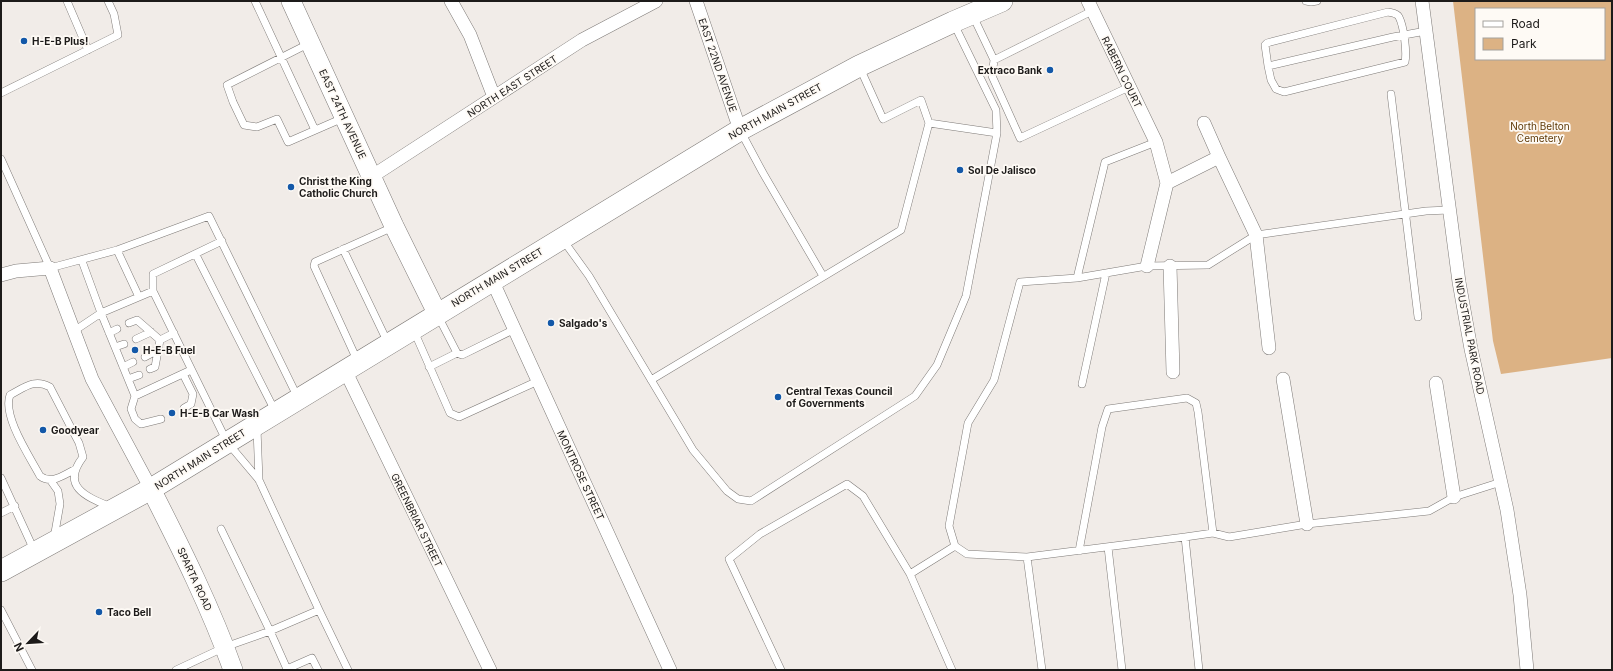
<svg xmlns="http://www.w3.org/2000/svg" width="1613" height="671" font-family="Inter,sans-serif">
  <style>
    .green { fill: #dcb284; fill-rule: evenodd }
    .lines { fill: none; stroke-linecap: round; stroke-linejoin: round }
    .lane-casing { stroke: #7e7a77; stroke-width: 8 }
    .street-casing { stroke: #7e7a77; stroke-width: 14 }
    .secondary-casing { stroke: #7e7a77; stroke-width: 20 }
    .primary-casing { stroke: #7e7a77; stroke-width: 22 }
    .lane { stroke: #fff; stroke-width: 7 }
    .street { stroke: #fff; stroke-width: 13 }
    .secondary { stroke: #fff; stroke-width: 19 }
    .primary { stroke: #fff; stroke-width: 21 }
    .poi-dot { fill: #1358a8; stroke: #fefaf5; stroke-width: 1.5 }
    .labels { text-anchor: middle; stroke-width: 3.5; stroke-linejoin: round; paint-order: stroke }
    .poi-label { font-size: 10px; font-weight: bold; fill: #1d1b1a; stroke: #fefaf5; text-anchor: start }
    .street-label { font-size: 10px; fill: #1d1b1a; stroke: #fefaf5 }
    .park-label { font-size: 10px; fill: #5e3906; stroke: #fefaf5 }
  </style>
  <rect width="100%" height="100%" fill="#f1ece8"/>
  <path class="green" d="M1453 1H1612V358L1501 374 1493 341ZM1476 9H1604V59H1476Z"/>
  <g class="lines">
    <defs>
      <path id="lane" d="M67 1 88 50
        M255 1 315 130
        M1306 1 1311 2 1317 1
        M973 16 994 60 1092 11
        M310 43 227 85 233 102 244 125 257 127 277 119 288 142 343 118
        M994 60 992 76 1020 138 1129 87
        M1268 66 1265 45 1267 43 1388 12C1392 13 1397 13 1399 17 1404 27 1407 52 1405 62L1284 92 1276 89 1271 80 1268 66 1393 37 1426 31
        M1 93 118 35 114 14 108 1
        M1391 94 1418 317
        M929 123 997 133
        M741 132 763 173 823 276
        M1 159 50 268 117 250 209 216 298 398
        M563 240 589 276 693 450 727 491 738 499 751 501 915 396 937 365 966 296 997 133 996 110 954 24
        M222 241 153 274V291L227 442 259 480 319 610
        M343 249 388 343
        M117 250 139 297
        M196 255 275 411
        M82 261 101 313 153 291
        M1077 278 1147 266 1208 265 1256 235 1426 211 1449 210
        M438 316 457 353 462 355 515 329
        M129 323 137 320 160 340
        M74 331 101 313 135 396 191 370
        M414 331 450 413 459 417 538 381
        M109 333 117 329
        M136 339 151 332
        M115 347 124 344
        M145 357 158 350
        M358 362 314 266 315 262 393 227
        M123 367 133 362
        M429 367 457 353
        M150 369 155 367 160 340 174 333
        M183 374 193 394 191 404 184 408
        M128 379 139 375
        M651 380 901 230 929 123 921 100 883 119 860 68
        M1082 384 1106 273
        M135 396 131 409 135 419 141 424 161 419
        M257 429 259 480
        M76 469C63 475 52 485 40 476 30 457 2 416 10 395 24 388 34 378 50 387L79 443 83 457C60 487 87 497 111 507
        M1 478 34 550
        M51 481 58 491 60 504 54 538
        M1 513 15 506
        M221 529 270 631 319 610 348 670
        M1108 547 1122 670
        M1079 551 1102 427 1108 409 1187 398 1196 403 1198 412 1213 533
        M1027 557 1185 537
        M910 574 955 546
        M1 610 32 670
        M176 670 225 647 270 631 287 669 312 658 318 670
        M781 670 729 559 760 534 847 484 863 496 910 574 952 670
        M1042 670 1027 557 967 554 955 546 949 526 968 423 994 380 1020 282 1077 278 1105 162 1156 142
        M1199 670 1185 537 1213 533 1229 537 1307 524 1429 511 1454 497 1501 482"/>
      <path id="street" d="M451 1 470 35 494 97
        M696 1 740 130
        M1088 1 1156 142 1167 183 1219 157 1256 235 1269 348
        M1422 1 1459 282 1471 349 1507 510 1520 595 1527 670
        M1204 123 1219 157
        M371 177 582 40 656 1
        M1147 266 1167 183
        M1170 266 1173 372
        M1 275 16 271 50 268 92 379 151 489
        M492 280 670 670
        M345 370 490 670
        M1283 379 1307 524
        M1436 383 1454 497"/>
      <path id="secondary" d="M291 1 394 226 437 313
        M151 489C181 548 211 608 233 670"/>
      <path id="primary" d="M1 571 151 489 740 130 859 66 953 22 1002 1"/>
    </defs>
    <use href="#lane" class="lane-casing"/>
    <use href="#street" class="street-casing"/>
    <use href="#secondary" class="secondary-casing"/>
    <use href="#primary" class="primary-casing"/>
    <use href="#lane" class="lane"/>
    <use href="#street" class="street"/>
    <use href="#secondary" class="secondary"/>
    <use href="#primary" class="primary"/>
  </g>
  <g class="poi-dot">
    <circle cx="24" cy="41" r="4"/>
    <circle cx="1050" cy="70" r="4"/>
    <circle cx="960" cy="170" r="4"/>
    <circle cx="291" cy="187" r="4"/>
    <circle cx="551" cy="323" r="4"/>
    <circle cx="135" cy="350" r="4"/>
    <circle cx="778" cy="397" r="4"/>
    <circle cx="172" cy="413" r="4"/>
    <circle cx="43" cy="430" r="4"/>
    <circle cx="99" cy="612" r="4"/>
  </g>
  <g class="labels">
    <g class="poi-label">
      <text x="32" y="45">H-E-B Plus!</text>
      <text x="1042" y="74" text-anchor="end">Extraco Bank</text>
      <text x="968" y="174">Sol De Jalisco</text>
      <text x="299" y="185">Christ the King<tspan x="299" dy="12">Catholic Church</tspan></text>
      <text x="559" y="327">Salgado's</text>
      <text x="143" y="354">H-E-B Fuel</text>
      <text x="786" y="395">Central Texas Council<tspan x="786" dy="12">of Governments</tspan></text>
      <text x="180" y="417">H-E-B Car Wash</text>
      <text x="51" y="434">Goodyear</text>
      <text x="107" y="616">Taco Bell</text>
    </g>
    <g class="street-label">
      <text transform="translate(718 65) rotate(71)" y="4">EAST 22ND AVENUE</text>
      <text transform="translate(1122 72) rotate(64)" y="4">RABERN COURT</text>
      <text transform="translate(512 86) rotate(-33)" y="4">NORTH EAST STREET</text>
      <text transform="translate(775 111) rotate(-29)" y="4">NORTH MAIN STREET</text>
      <text transform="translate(343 114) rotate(65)" y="4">EAST 24TH AVENUE</text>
      <text transform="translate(497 277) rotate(-31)" y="4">NORTH MAIN STREET</text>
      <text transform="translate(1470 336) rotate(79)" y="4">INDUSTRIAL PARK ROAD</text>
      <text transform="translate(200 459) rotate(-32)" y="4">NORTH MAIN STREET</text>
      <text transform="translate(581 475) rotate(65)" y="4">MONTROSE STREET</text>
      <text transform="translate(417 520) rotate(64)" y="4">GREENBRIAR STREET</text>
      <text transform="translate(195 579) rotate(65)" y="4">SPARTA ROAD</text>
    </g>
    <g class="park-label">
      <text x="1540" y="130">North Belton<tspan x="1540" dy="12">Cemetery</tspan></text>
    </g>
  </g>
  <rect width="1613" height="671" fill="none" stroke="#1d1b1a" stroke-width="4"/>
  <rect x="1475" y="8" width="130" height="52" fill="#fefaf5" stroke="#a4a19d"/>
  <rect x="1483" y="21" width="20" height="6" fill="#ffffff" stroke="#a4a19d"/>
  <text x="1511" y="28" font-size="12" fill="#1d1b1a">Road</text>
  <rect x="1483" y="38" width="20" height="12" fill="#dcb284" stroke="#a4a19d"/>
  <text x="1511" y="48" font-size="12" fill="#1d1b1a">Park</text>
  <g transform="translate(28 643) rotate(245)" stroke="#fefaf5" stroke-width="3" paint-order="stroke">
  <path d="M0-3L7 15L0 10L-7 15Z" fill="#1d1b1a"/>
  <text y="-6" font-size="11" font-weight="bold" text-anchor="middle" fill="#1d1b1a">N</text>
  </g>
</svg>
